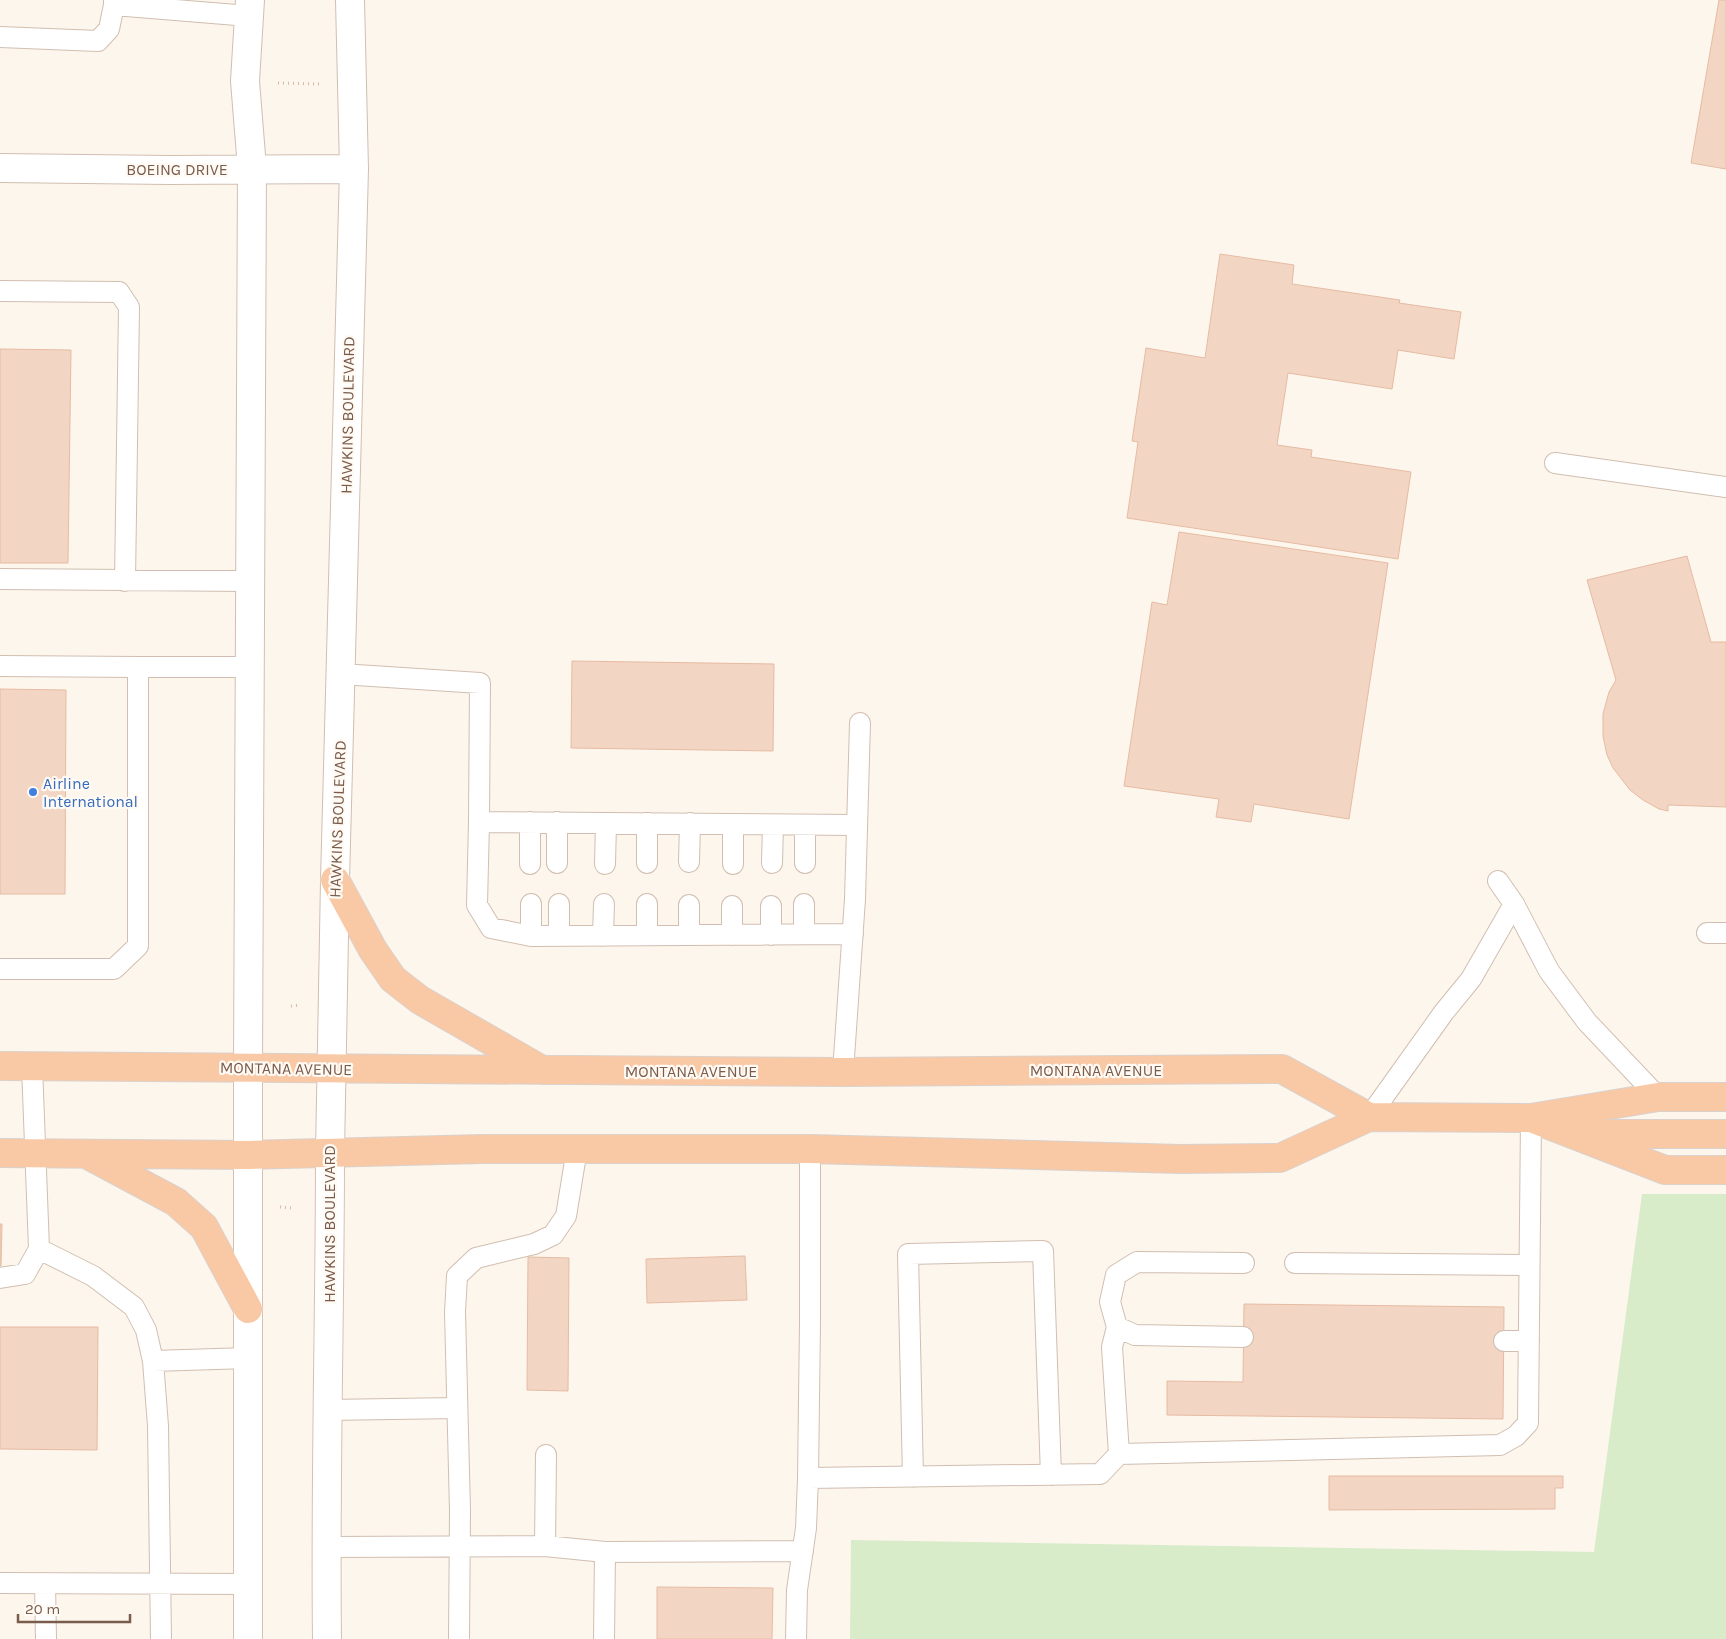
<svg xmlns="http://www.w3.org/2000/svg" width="1726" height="1639" font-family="Karla,sans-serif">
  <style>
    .green { fill: #d8ecc9 }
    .building { fill: #f3d5c3; stroke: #e6bba3 }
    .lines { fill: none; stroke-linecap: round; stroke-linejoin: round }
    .service-casing { stroke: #d1beb0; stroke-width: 22 }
    .tertiary-casing { stroke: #d1beb0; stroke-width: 30 }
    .secondary-casing { stroke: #d6c0b0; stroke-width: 30 }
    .trunk-casing { stroke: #dad1cd; stroke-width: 30 }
    .path { stroke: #d9b8a5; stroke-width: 3; stroke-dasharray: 1 4; stroke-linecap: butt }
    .service { stroke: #fff; stroke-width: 20 }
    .tertiary { stroke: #fff; stroke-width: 28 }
    .secondary { stroke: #fff; stroke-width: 28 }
    .trunk { stroke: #f9c8a4; stroke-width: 28 }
    .shop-dot { fill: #3f7fe0; stroke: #fffaf3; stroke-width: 2 }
    .labels { text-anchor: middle; stroke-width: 4.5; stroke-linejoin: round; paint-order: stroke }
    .street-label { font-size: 16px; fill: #7a5c4d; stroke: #fffaf3 }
    .shop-label { font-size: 16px; fill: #366cbe; stroke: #fffaf3; text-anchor: start }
  </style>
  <rect width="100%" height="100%" fill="#fdf6ec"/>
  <path class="green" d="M1642 1194H1726V1639H850L851 1540 1594 1552Z"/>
  <path class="building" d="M1719 0H1726V169L1691 163Z
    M1220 254 1294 265 1292 284 1400 300 1399 303 1461 312 1454 359 1398 350 1392 389 1288 373 1277 445 1312 450 1311 457 1411 472 1398 559 1127 518 1138 442 1132 441 1146 348 1205 358Z
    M0 349 71 350 68 563H0Z
    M1179 532 1388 563 1349 819 1254 804 1251 822 1216 817 1219 799 1124 786 1152 602 1167 605Z
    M1687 556 1711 642H1726V807L1668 805V811L1659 809 1643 800 1630 790 1613 768 1607 755 1603 736V714L1609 692 1616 680 1587 580Z
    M572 661 774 664 773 751 571 748Z
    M0 689 66 690 65 894H0Z
    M0 1224H2L1 1266H0Z
    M745 1256 747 1300 647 1303 646 1259Z
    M528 1257 569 1258 568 1391 527 1390Z
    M1244 1304 1504 1307 1503 1419 1167 1415V1381L1243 1382Z
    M0 1327H98L97 1450 0 1449Z
    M1329 1476H1563V1488H1555V1509L1329 1510Z
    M657 1587 773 1588 772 1639H657Z"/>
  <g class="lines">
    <defs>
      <path id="service" d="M114 0V5L249 16
        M0 37 98 41 109 29 114 5
        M0 291 119 292 129 307 125 581
        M1555 463 1726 487
        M0 579 250 581
        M0 666 138 667
        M341 674 480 683 479 822 857 825
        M479 822 477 905 491 928 531 936 853 934
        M647 823V863
        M689 862 690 823
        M557 863V822
        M772 863 773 825
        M805 863V825
        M530 864V822
        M605 864 606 823
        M733 864V824
        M1498 881 1514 904 1549 971 1587 1022 1658 1097
        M531 904V936
        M804 904V934
        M689 905V935
        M1707 933H1726
        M647 935V904
        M732 935V906
        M771 935V906
        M559 936V904
        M603 936 604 904
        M0 969H114L138 946V667H250
        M843 1072 855 899 860 723
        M1369 1117 1444 1012 1471 979 1514 904
        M39 1249 93 1276 134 1307 146 1330 153 1361 158 1426 161 1639
        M1295 1263 1529 1265
        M0 1278 25 1274 39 1249 32 1066
        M1117 1327 1135 1335 1243 1337
        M1504 1341H1529
        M153 1361 248 1358
        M327 1410 457 1408
        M1119 1454 1112 1347 1117 1327 1110 1302 1116 1275 1137 1262 1244 1263
        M913 1477 908 1254 1043 1251 1051 1475
        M808 1478 1100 1474 1119 1454 1500 1445 1516 1436 1528 1423 1531 1118
        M545 1546 546 1455
        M326 1547 545 1546 605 1552
        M0 1583 248 1584
        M45 1583 46 1639
        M459 1639 460 1511 455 1312 457 1276 476 1258 534 1244 553 1235 566 1216 577 1149
        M604 1639 605 1552 803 1551
        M796 1639 797 1590 806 1528 808 1478 810 1322V1149"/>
      <path id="tertiary" d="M0 168 169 170 354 169
        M248 1067 252 168 245 81 250 0
        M330 1153 335 880 354 169 350 0"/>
      <path id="secondary" d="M248 1067V1639
        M327 1639C325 1477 330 1315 330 1153"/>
      <path id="trunk" d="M335 880 373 950 393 979 420 1000 542 1070
        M0 1066 843 1072 1282 1069 1369 1117
        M1531 1118 1665 1170H1726
        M1589 1134H1726
        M0 1153 248 1155 482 1149H810L1181 1159 1280 1158 1369 1117 1531 1118 1658 1097H1726
        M90 1156 176 1202 204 1227 248 1309"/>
    </defs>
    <use href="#service" class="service-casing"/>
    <use href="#tertiary" class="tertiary-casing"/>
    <use href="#secondary" class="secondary-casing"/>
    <use href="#trunk" class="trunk-casing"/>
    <path class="path" d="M278 83 319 84
      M291 1006 300 1005
      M280 1207 291 1208"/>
    <use href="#service" class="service"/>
    <use href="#tertiary" class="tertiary"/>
    <use href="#secondary" class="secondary"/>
    <use href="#trunk" class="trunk"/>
  </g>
  <circle class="shop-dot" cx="33" cy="792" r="5"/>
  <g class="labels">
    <g class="street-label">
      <text x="177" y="175">BOEING DRIVE</text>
      <text transform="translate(347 415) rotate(-89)" y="6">HAWKINS BOULEVARD</text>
      <text transform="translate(337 819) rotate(-88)" y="6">HAWKINS BOULEVARD</text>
      <text transform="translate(286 1068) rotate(1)" y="6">MONTANA AVENUE</text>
      <text x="1096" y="1076">MONTANA AVENUE</text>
      <text x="691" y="1077">MONTANA AVENUE</text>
      <text transform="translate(329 1224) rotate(-90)" y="6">HAWKINS BOULEVARD</text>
    </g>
    <g class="shop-label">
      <text x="43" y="789">Airline<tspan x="43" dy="18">International</tspan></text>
    </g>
  </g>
  <path d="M18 1614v8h112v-8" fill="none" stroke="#7a5c4d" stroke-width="2.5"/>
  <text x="25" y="1614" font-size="15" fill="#7a5c4d" stroke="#fffaf3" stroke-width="4" paint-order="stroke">20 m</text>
</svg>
